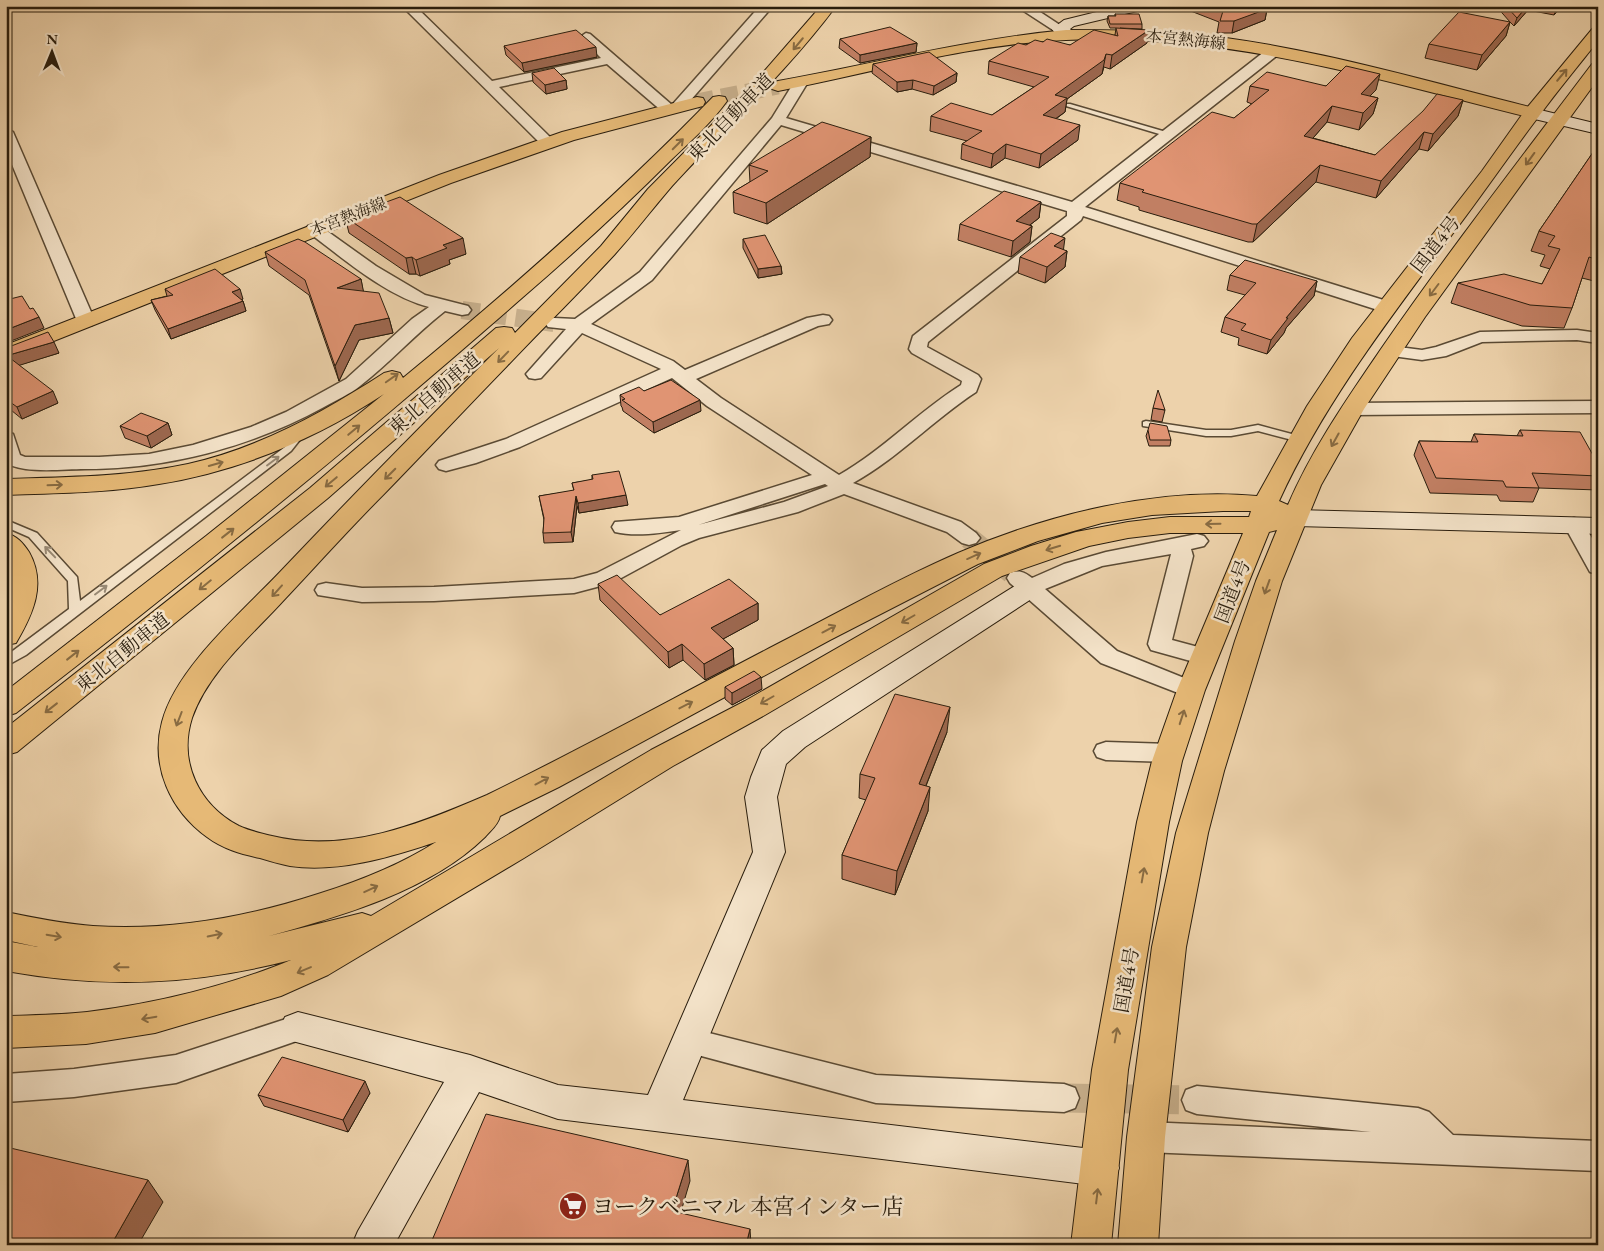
<svg xmlns="http://www.w3.org/2000/svg" width="1604" height="1251" font-family="'EB Garamond','Noto Serif JP',serif">
  <style>
    .lines { fill: none; stroke-linecap: round; stroke-linejoin: round }
    .street-tunnel-far2 { stroke: #c6ae8b; stroke-width: 18; stroke-dasharray: 18 9; stroke-linecap: butt }
    .street-tunnel-far1 { stroke: #c6ae8b; stroke-width: 22; stroke-dasharray: 22 11; stroke-linecap: butt }
    .street-tunnel { stroke: #c6ae8b; stroke-width: 29; stroke-dasharray: 29 14; stroke-linecap: butt }
    .primary-tunnel { stroke: #c6ae8b; stroke-width: 17; stroke-dasharray: 17 8; stroke-linecap: butt }
    .lane-casing { stroke: #5a4a34; stroke-width: 3 }
    .street-casing { stroke: #5a4a34; stroke-width: 3 }
    .secondary-casing { stroke: #291d0d; stroke-width: 2 }
    .primary-casing { stroke: #291d0d; stroke-width: 2 }
    .highway-casing { stroke: #291d0d; stroke-width: 2 }
    .lane { fill: #f3e2c8; fill-rule: evenodd }
    .street { fill: #f3e2c8; fill-rule: evenodd }
    .secondary { fill: #f3e2c8; fill-rule: evenodd }
    .primary { fill: #e6b976; fill-rule: evenodd }
    .highway { fill: #e6b976; fill-rule: evenodd }
    .wall { fill: #c17f63; stroke: #291d0d }
    .shaded-wall { fill: #9d6850; stroke: #291d0d }
    .building { fill: #e09473; stroke: #291d0d }
    .oneway { stroke: #886b42 }
    .oneway2 { stroke: #988974 }
    .labels { text-anchor: middle; stroke-width: 5; stroke-linejoin: round; paint-order: stroke }
    .far-street-label { font-size: 16px; fill: #291d0d; stroke: #f3e2c8 }
    .street-label { font-size: 19px; fill: #291d0d; stroke: #f3e2c8 }
    .near-poi-label { font-size: 22px; fill: #291d0d; stroke: #f3e2c8; text-anchor: start }
  </style>
  <rect width="100%" height="100%" fill="#edd2ab"/>
  <filter id="stains"><feTurbulence type="fractalNoise" baseFrequency=".004" numOctaves="4"/><feColorMatrix values="0 0 0 0 .2 0 0 0 0 .09 0 0 0 0 .02 0 0 0 .5 -.17"/></filter>
  <radialGradient id="worn" r=".72"><stop offset=".6" stop-color="#630" stop-opacity="0"/><stop offset="1" stop-color="#630" stop-opacity=".3"/></radialGradient>
  <g class="lines">
    <path class="street-tunnel-far2" d="M462 310 554 323"/>
    <path class="street-tunnel-far1" d="M969 538 1018 578"/>
    <path class="street-tunnel" d="M1064 1098 1197 1100"/>
    <path class="primary-tunnel" d="M697 102 778 86"/>
    <defs>
      <path id="lane" d="M1066 104H1070L1173 134 1166 136 1066 106Z
        M1146 421 1206 430H1231L1258 425 1303 437 1305 439 1300 442 1258 431 1231 436H1206L1143 426V422Z
        M301 429 306 432 291 451 26 655 6 666V656L69 609 68 581 29 537 6 527V520L37 533 77 577 80 601 285 447 298 430Z"/>
      <path id="street" d="M402 6H415L492 81 601 58 580 37 586 33 590 34 672 105 760 6H773L682 110 668 113 663 112 607 64 499 87 553 140 555 143 553 146H543Z
        M1016 6H1031L1066 29 1060 33 1056 32Z
        M1274 47 1280 51 1279 54 1085 207 1393 303 1396 307 1393 311 1387 312 1381 311 1083 216 1081 220 928 342 927 347 978 375 981 379 976 392C933 420 897 459 853 483L961 522 976 533 980 538 976 543 969 545 962 543 947 532 844 494 798 512 699 538 682 545 612 583 574 593 434 601 362 602 318 595 315 590 318 585 326 583 362 588 434 587 574 579 597 573 681 530C661 533 635 537 615 532L612 527 615 522 679 517 812 475 707 406 672 378 520 447 476 463 446 471 439 469 436 465 439 461 506 439 661 369 582 333 541 378 535 379 529 378 526 374 566 329 548 327 545 323 548 319 554 318 575 319 640 272 772 118 796 79 801 78 808 82 786 118 1072 202 1269 48ZM781 125 1067 211V216L913 336 909 349 912 353 962 381 961 385C918 412 883 450 839 475L721 398 696 379 818 326 829 324 832 320 829 316 823 315 807 318 685 370 673 361 591 324 652 280ZM825 484 828 486 784 502 698 525Z
        M6 128 13 132 95 321 92 325 86 326 80 325 77 321 6 150Z
        M314 224 320 226 376 266 425 295 468 306 471 310 468 314 462 315 445 311C415 334 390 363 360 386 350 394 336 400 324 407 251 447 168 469 85 469 63 469 25 474 6 463V432L13 434 20 455 25 457H99L149 454 193 445 251 427 286 412 346 379 412 319 429 307C386 296 344 259 308 232L306 229 308 226Z
        M1577 330 1598 333V343L1577 340 1482 342 1446 356 1422 360 1385 355 1382 351 1385 347 1391 346 1422 350 1436 347 1480 332Z
        M1598 401V413L1352 415 1345 413 1343 409 1345 405 1352 403Z
        M1574 518 1581 520 1598 548V574L1590 572 1564 525 1567 520Z
        M1197 534 1204 536 1208 541 1204 546 1191 549 1193 556 1172 640 1213 651 1217 657 1213 663 1205 665 1151 650 1148 644 1171 554 1102 566 1045 589 1117 651 1199 684 1203 690 1199 696 1191 698 1101 663 1010 583 1007 578 1010 573C1020 570 1024 572 1032 578L1064 564 1106 552Z
        M1106 742 1170 744 1179 746 1182 753 1179 760 1170 762 1106 760 1097 757 1094 751 1097 745Z
        M298 1015 308 1019 313 1028 308 1037 176 1083 74 1097 6 1102V1074L74 1069 176 1055Z
        M689 1028 876 1075 1064 1084 1075 1088 1079 1098 1075 1108 1064 1112 876 1103 679 1050 674 1041 679 1032Z
        M1197 1086 1418 1108 1429 1112 1453 1135 1598 1141V1171L1146 1152 1135 1147 1130 1137 1135 1127 1146 1122 1371 1132 1197 1114 1186 1110 1182 1100 1186 1090Z"/>
      <path id="secondary" d="M1121 6H1148L1146 9 1074 26 1070 29 1075 35 1072 38C1063 41 1058 37 1052 29L1064 20Z
        M1532 108 1598 124V134L1526 117 1524 113 1526 109Z
        M1296 510 1598 518V534L1296 526 1287 524 1283 518 1287 512Z
        M1030 579 1039 582 1043 588 1039 594 805 747 786 764 777 797 785 852 683 1100 1100 1150 1114 1155 1119 1168 1114 1181 1100 1186 558 1119 479 1092 394 1245H352L358 1231 444 1082 285 1039 280 1028 285 1017 298 1012 470 1055 558 1085 648 1095 753 852 745 797 751 777 762 750 783 731 1021 582Z"/>
      <path id="primary" d="M1066 30C1105 30 1144 30 1183 33 1303 44 1421 80 1538 109L1540 113 1538 117 1532 118C1379 80 1225 32 1066 40 969 44 873 73 778 91L772 89 770 86 772 83 778 81C874 64 968 39 1066 30Z
        M697 97 703 98 705 102 703 106 574 140 451 183 6 360V345L439 175 562 132Z"/>
      <path id="highway" d="M821 6H836C787 72 727 126 672 186 653 208 635 232 615 254 580 292 543 328 507 366 466 408 426 451 385 493 350 528 317 565 283 601 251 636 208 672 192 718 178 762 199 805 239 826 250 831 260 833 272 836 346 854 420 824 487 795 589 745 688 690 789 638 845 609 900 578 958 553 1048 514 1158 487 1257 496L1307 406 1352 338 1482 171 1526 109 1593 28 1598 26V41C1578 66 1558 90 1539 116 1510 154 1483 194 1454 232 1390 318 1324 403 1279 501L1288 505C1312 449 1347 399 1381 349 1448 252 1521 158 1592 64L1598 62V79L1425 317 1364 409 1321 485 1282 581 1224 771 1208 833 1186 947 1165 1137 1158 1245H1118L1127 1137 1152 947 1176 833 1235 641 1256 581 1277 530 1269 532 1205 690 1182 761 1169 822 1128 1070 1111 1245H1071L1092 1070 1137 822 1152 761 1177 690 1243 533H1170L1128 538 1089 546 1002 576 765 715 673 766 524 858 328 975 281 996 155 1033 86 1044 6 1048V1016C33 1015 60 1015 87 1012 153 1004 229 986 291 960 194 985 105 989 6 971V941L38 947 6 940V912C35 918 64 924 93 926 170 931 244 918 318 894 359 881 400 865 436 842 391 857 338 873 290 866 280 864 270 861 260 858 241 854 223 849 207 837 171 811 150 767 162 722 176 668 242 612 280 572 352 496 425 422 499 348L328 498 17 752 6 755V728L310 488 496 328 504 327 512 328 515 333 601 246 648 189 761 75ZM1223 511H1251L1249 517H1170L1128 522 1076 532 1031 546 984 564 745 701 651 750 371 916 362 913 269 936C341 916 430 891 485 837 491 830 498 825 500 816L559 787 830 640 978 564 1038 541 1102 523 1152 515Z
        M719 96 725 97 727 101C712 122 691 141 672 159 624 207 574 253 523 297 359 441 189 579 16 713L6 716V691L206 536 384 394C316 439 239 471 159 484 108 493 57 493 6 495V479C67 477 128 477 188 464 259 448 324 412 384 373L392 371 400 373 403 378C511 289 616 197 713 97Z
        M6 533C17 536 23 543 29 552 47 584 33 614 16 643L6 645V608L12 587V576L6 559Z"/>
    </defs>
    <use href="#lane" class="lane-casing"/>
    <use href="#street" class="street-casing"/>
    <use href="#secondary" class="secondary-casing"/>
    <use href="#primary" class="primary-casing"/>
    <use href="#highway" class="highway-casing"/>
    <use href="#lane" class="lane"/>
    <use href="#street" class="street"/>
    <use href="#secondary" class="secondary"/>
    <use href="#primary" class="primary"/>
    <use href="#highway" class="highway"/>
  </g>
  <path class="wall" d="M1183 6H1273L1267 9 1265 20 1232 33H1217L1219 22 1183 8Z
    M1496 6H1562L1554 15 1528 10 1514 26 1510 22 1506 36 1477 70 1425 58 1429 44 1510 22Z
    M1115 14 1142 24V29L1120 28 1147 43 1110 69 1104 67 1102 74 1067 99 1065 112 1056 119 1078 140 1039 168 1005 158 991 168 961 159 962 144 967 141 930 131 931 116 992 115 1034 87 988 74 989 61 1026 45 1043 42 1070 45 1115 35 1116 28H1110L1107 21 1108 16H1115Z
    M840 39 917 43 916 52 860 63 839 48Z
    M504 46 597 57 524 72 506 55Z
    M873 64 957 73 956 82 933 95 912 89 897 92 872 73Z
    M532 73 566 80 567 89 546 94 533 82Z
    M1250 86H1326L1376 90 1370 96 1378 98 1373 114 1359 130 1327 122 1313 138 1375 155 1463 100 1458 116 1428 151 1419 149 1376 198 1316 182 1253 242H1248L1139 210V207L1117 200 1120 183 1234 118 1252 104 1247 102Z
    M871 137 870 157 767 224 734 213 733 192 750 182 749 165Z
    M1598 145V282L1582 278 1572 308 1564 328 1522 326 1451 303 1458 283 1542 284 1550 269 1540 266 1545 255 1531 251 1539 231Z
    M1041 202 1039 218 1030 225 1032 226 1030 242 1011 257 958 240 960 224Z
    M345 217 466 254 449 260 450 264 420 276 416 274H409L349 233Z
    M743 239 781 266 782 274 758 278 743 248Z
    M1063 250 1067 251 1065 267 1045 283 1018 273 1020 257Z
    M265 252 361 279 363 291 389 318 393 333 359 340 339 381 309 295 269 266Z
    M1230 275 1317 281 1314 296 1286 328 1284 333 1267 354 1238 345 1239 338 1221 332 1225 317 1245 295 1227 290Z
    M165 289 243 299 241 300 243 301 246 311 171 339 155 310 151 300 167 296Z
    M6 351 59 353 19 365 58 403 22 419 6 406V355L9 357Z
    M644 391 701 411 654 433 623 411 622 407 621 406 620 395Z
    M1153 408 1165 410 1162 422 1151 420Z
    M168 423 172 435 151 448 125 438 120 426Z
    M1148 430 1171 440 1170 446H1149L1146 436Z
    M1520 430 1598 464V490L1539 488 1533 502 1500 501 1497 495 1430 493 1414 455 1419 441 1471 442 1474 434 1517 436Z
    M592 475 628 505 579 513 577 506 573 542 544 543 543 533 544 520 539 496 574 491 572 483 592 480Z
    M598 584 660 615 758 603V620L723 639 733 648 734 665 705 680 683 660 669 668 600 600Z
    M725 687 762 689 732 705 725 699Z
    M947 732 926 786 928 811 895 895 842 879V855L866 800 859 798 860 774Z
    M370 1093 348 1132 264 1106 258 1095Z"/>
  <path class="shaded-wall" d="M1254 6H1273L1267 9 1265 20 1232 33 1234 21Z
    M1527 6H1529L1528 10 1514 26 1517 18Z
    M1558 6H1562L1554 15Z
    M1510 22 1506 36 1477 70 1482 55Z
    M1149 30 1147 43 1110 69 1112 55Z
    M917 43 916 52 860 63V55Z
    M596 47 597 57 524 72 522 63Z
    M1106 54 1102 74 1067 99 1065 112 1041 129 1043 115 1055 95Z
    M957 73 956 82 933 95 934 86Z
    M1380 74 1376 90 1356 110 1361 94Z
    M566 80 567 89 546 94 545 85Z
    M913 80 912 89 897 92V82Z
    M1378 98 1373 114 1359 130 1363 113Z
    M1463 100 1458 116 1428 151 1433 134Z
    M1332 106 1327 122 1300 153 1304 136Z
    M1080 125 1078 140 1039 168 1041 154Z
    M1424 132 1419 149 1376 198 1381 181Z
    M871 137 870 157 767 224 766 203Z
    M1006 144 1005 158 991 168 993 154Z
    M1320 165 1316 182 1253 242 1257 224Z
    M1041 202 1039 218 1014 237 1016 221Z
    M1032 226 1030 242 1011 257 1013 241Z
    M463 238 466 254 449 260 450 264 420 276 416 260 443 245Z
    M1065 238 1063 253 1054 246Z
    M1067 251 1065 267 1045 283 1047 267Z
    M412 257 416 274H409L406 258Z
    M781 266 782 274 758 278V269Z
    M361 279 364 294 337 288Z
    M1317 281 1314 296 1286 328 1284 333 1267 354 1271 340 1286 318Z
    M240 289 243 299 235 302 232 292Z
    M243 301 246 311 171 339 168 329Z
    M39 317 44 328 6 343V330Z
    M389 318 393 333 359 340 339 381 335 366 355 325Z
    M54 342 59 353 14 367 9 355Z
    M53 391 58 403 22 419 17 407Z
    M700 400 701 411 654 433 653 422Z
    M168 423 172 435 151 448 147 436Z
    M626 495 628 505 579 513 578 503Z
    M576 496 577 506 573 542 571 532Z
    M758 603V620L712 645 711 628Z
    M682 644 683 660 669 668 668 652Z
    M733 648 734 665 705 680 704 664Z
    M761 677 762 689 732 705V693Z
    M950 707 947 732 917 808 919 784Z
    M930 787 928 811 895 895 897 871Z
    M365 1081 370 1093 348 1132 343 1120Z
    M688 1160 690 1181 675 1232 672 1211Z
    M148 1180 163 1202 138 1245H111Z
    M750 1229 751 1245H746Z"/>
  <path class="building" d="M1210 6H1258L1267 9 1234 21H1220L1223 11Z
    M1506 6H1527L1517 18Z
    M1459 12 1510 22 1482 55 1429 44Z
    M1115 14H1139L1142 24H1110L1108 16H1116Z
    M890 27 917 43 860 55 840 39Z
    M1116 28 1149 30 1112 55 1106 54 1104 60 1055 95 1067 98 1043 115 1080 125 1041 154 1006 144 993 154 962 144 982 131 931 116 951 103 992 115 1049 77 989 61 1018 43 1026 45 1035 40 1043 42 1047 39 1070 45 1094 30 1118 36Z
    M576 30 596 47 522 63 504 46Z
    M929 52 957 73 934 86 913 80 897 82 873 64Z
    M1346 66 1380 74 1361 94 1378 98 1363 113 1332 106 1304 136 1375 155 1423 111 1437 94 1463 100 1433 134 1424 132 1381 181 1320 165 1257 224H1252L1142 192 1144 190 1120 183 1212 112 1234 118 1269 90 1250 86 1267 72 1326 86Z
    M554 68 566 80 545 85 532 73Z
    M822 122 871 137 766 203 733 192 768 171 749 165Z
    M1598 145V260L1589 257 1572 308 1530 305 1458 283 1504 274 1542 284 1560 249 1548 246 1555 236 1539 231Z
    M1004 191 1041 202 1016 221 1032 226 1013 241 960 224Z
    M400 197 463 238 443 245 447 248 416 260 412 257 406 258 345 217Z
    M1051 233 1065 238 1054 246 1067 251 1047 267 1020 257Z
    M765 235 781 266 758 269 743 239Z
    M298 239 305 242 361 279 337 288 379 293 389 318 355 325 335 366 305 280 265 252Z
    M1245 260 1317 281 1286 318H1288L1271 340 1241 330 1246 324 1225 317 1256 283 1230 275Z
    M215 269 240 289 232 292 243 301 168 329 151 300 173 295 165 289Z
    M22 296 30 309 33 308 39 317 6 330V300Z
    M48 332 54 342 9 355 6 350V348Z
    M6 355 53 391 17 407 6 399Z
    M671 380 700 400 653 422 622 400 625 399 620 395 639 387 644 391Z
    M1158 390 1165 410 1153 408Z
    M141 413 168 423 147 436 120 426Z
    M1150 423 1167 426 1171 440H1150L1148 430Z
    M1520 430 1580 432 1598 464V476L1532 473 1539 488 1506 487 1503 481 1436 478 1419 441 1478 442 1474 434 1523 436Z
    M619 471 626 495 578 503 576 496 571 532 543 533 544 518 539 496 574 490 572 483 593 479 592 475Z
    M617 575 660 615 729 579 758 603 711 628 733 648 704 664 682 644 668 652 598 584Z
    M754 671 761 677 732 693 725 687Z
    M895 694 950 707 919 784 930 787 897 871 842 855 875 778 860 774Z
    M282 1057 365 1081 343 1120 258 1095Z
    M486 1114 688 1160 672 1211 750 1229 746 1245H430Z
    M6 1147 148 1180 111 1245H6Z"/>
  <defs><path id="oneway-shaft" d="M-6 0H5M1.5-3L5.5 0L1.5 3" fill="none" stroke-width="1.6" stroke-linecap="round" stroke-linejoin="round" transform="scale(1.25)"/></defs>
  <g class="oneway">
    <use href="#oneway-shaft" transform="translate(798 44) rotate(130)"/>
    <use href="#oneway-shaft" transform="translate(1562 75) rotate(-50)"/>
    <use href="#oneway-shaft" transform="translate(678 144) rotate(-45)"/>
    <use href="#oneway-shaft" transform="translate(1530 159) rotate(126)"/>
    <use href="#oneway-shaft" transform="translate(1434 290) rotate(127)"/>
    <use href="#oneway-shaft" transform="translate(503 357) rotate(134)"/>
    <use href="#oneway-shaft" transform="translate(392 378) rotate(-35)"/>
    <use href="#oneway-shaft" transform="translate(354 430) rotate(-40)"/>
    <use href="#oneway-shaft" transform="translate(1335 440) rotate(119)"/>
    <use href="#oneway-shaft" transform="translate(216 464) rotate(-16)"/>
    <use href="#oneway-shaft" transform="translate(390 474) rotate(135)"/>
    <use href="#oneway-shaft" transform="translate(331 482) rotate(140)"/>
    <use href="#oneway-shaft" transform="translate(55 485) rotate(-2)"/>
    <use href="#oneway-shaft" transform="translate(1213 524) rotate(179)"/>
    <use href="#oneway-shaft" transform="translate(228 533) rotate(-38)"/>
    <use href="#oneway-shaft" transform="translate(1053 548) rotate(163)"/>
    <use href="#oneway-shaft" transform="translate(974 556) rotate(-24)"/>
    <use href="#oneway-shaft" transform="translate(205 585) rotate(141)"/>
    <use href="#oneway-shaft" transform="translate(1267 587) rotate(110)"/>
    <use href="#oneway-shaft" transform="translate(277 591) rotate(132)"/>
    <use href="#oneway-shaft" transform="translate(908 619) rotate(150)"/>
    <use href="#oneway-shaft" transform="translate(829 629) rotate(-28)"/>
    <use href="#oneway-shaft" transform="translate(73 655) rotate(-38)"/>
    <use href="#oneway-shaft" transform="translate(767 700) rotate(150)"/>
    <use href="#oneway-shaft" transform="translate(686 705) rotate(-27)"/>
    <use href="#oneway-shaft" transform="translate(51 708) rotate(142)"/>
    <use href="#oneway-shaft" transform="translate(1182 717) rotate(-72)"/>
    <use href="#oneway-shaft" transform="translate(179 719) rotate(111)"/>
    <use href="#oneway-shaft" transform="translate(542 781) rotate(-28)"/>
    <use href="#oneway-shaft" transform="translate(1143 875) rotate(-80)"/>
    <use href="#oneway-shaft" transform="translate(371 889) rotate(-25)"/>
    <use href="#oneway-shaft" transform="translate(215 935) rotate(-12)"/>
    <use href="#oneway-shaft" transform="translate(54 936) rotate(10)"/>
    <use href="#oneway-shaft" transform="translate(121 967) rotate(-179)"/>
    <use href="#oneway-shaft" transform="translate(304 970) rotate(157)"/>
    <use href="#oneway-shaft" transform="translate(149 1018) rotate(170)"/>
    <use href="#oneway-shaft" transform="translate(1116 1035) rotate(-80)"/>
    <use href="#oneway-shaft" transform="translate(1097 1196) rotate(-83)"/>
  </g>
  <g class="oneway2">
    <use href="#oneway-shaft" transform="translate(273 461) rotate(-37)"/>
    <use href="#oneway-shaft" transform="translate(50 552) rotate(-134)"/>
    <use href="#oneway-shaft" transform="translate(101 590) rotate(-37)"/>
  </g>
  <defs>
    <symbol id="supermarket-disc" viewBox="-11 -11 22 22"><circle r="9.5" fill="#8f2418" stroke="#f3e2c8"/><path d="M-6-5.5h2.5l.6 2H6L4.5 2H-2.5L-4.4-4H-6ZM-1.5 3.2a1.3 1.3 0 1 0 .1 0ZM3 3.2a1.3 1.3 0 1 0 .1 0Z" fill="#fff"/></symbol>
  </defs>
  <g fill-rule="evenodd">
    <use href="#supermarket-disc" x="557" y="1190" width="32" height="32"/>
  </g>
  <g class="labels">
    <g class="far-street-label">
      <text transform="translate(1186 39) rotate(6)" y="6">本宮熱海線</text>
      <text transform="translate(348 216) rotate(-21)" y="6">本宮熱海線</text>
    </g>
    <g class="street-label">
      <text transform="translate(730 117) rotate(-46)" y="7">東北自動車道</text>
      <text transform="translate(1435 244) rotate(-52)" y="7">国道4号</text>
      <text transform="translate(434 393) rotate(-41)" y="7">東北自動車道</text>
      <text transform="translate(1232 591) rotate(-69)" y="7">国道4号</text>
      <text transform="translate(122 652) rotate(-39)" y="7">東北自動車道</text>
      <text transform="translate(1126 980) rotate(-80)" y="7">国道4号</text>
    </g>
    <g class="near-poi-label">
      <text x="592" y="1214">ヨークベニマル 本宮インター店</text>
    </g>
  </g>
  <rect width="1604" height="1251" fill="none" stroke="#edd2ab" stroke-width="25"/>
  <rect x="8" y="8" width="1589" height="1236" fill="none" stroke="#291d0d" stroke-width="2.5"/>
  <rect x="12" y="12" width="1579" height="1226" fill="none" stroke="#291d0d"/>
  <g transform="translate(52 52) rotate(1)" stroke="#f3e2c8" stroke-width="4" paint-order="stroke">
  <path d="M0-4L9 19L0 12L-9 19Z" fill="#291d0d"/>
  <text y="-8" font-size="14" font-weight="bold" text-anchor="middle" fill="#291d0d">N</text>
  </g>
  <rect width="100%" height="100%" filter="url(#stains)"/>
  <rect width="100%" height="100%" fill="url(#worn)"/>
</svg>
